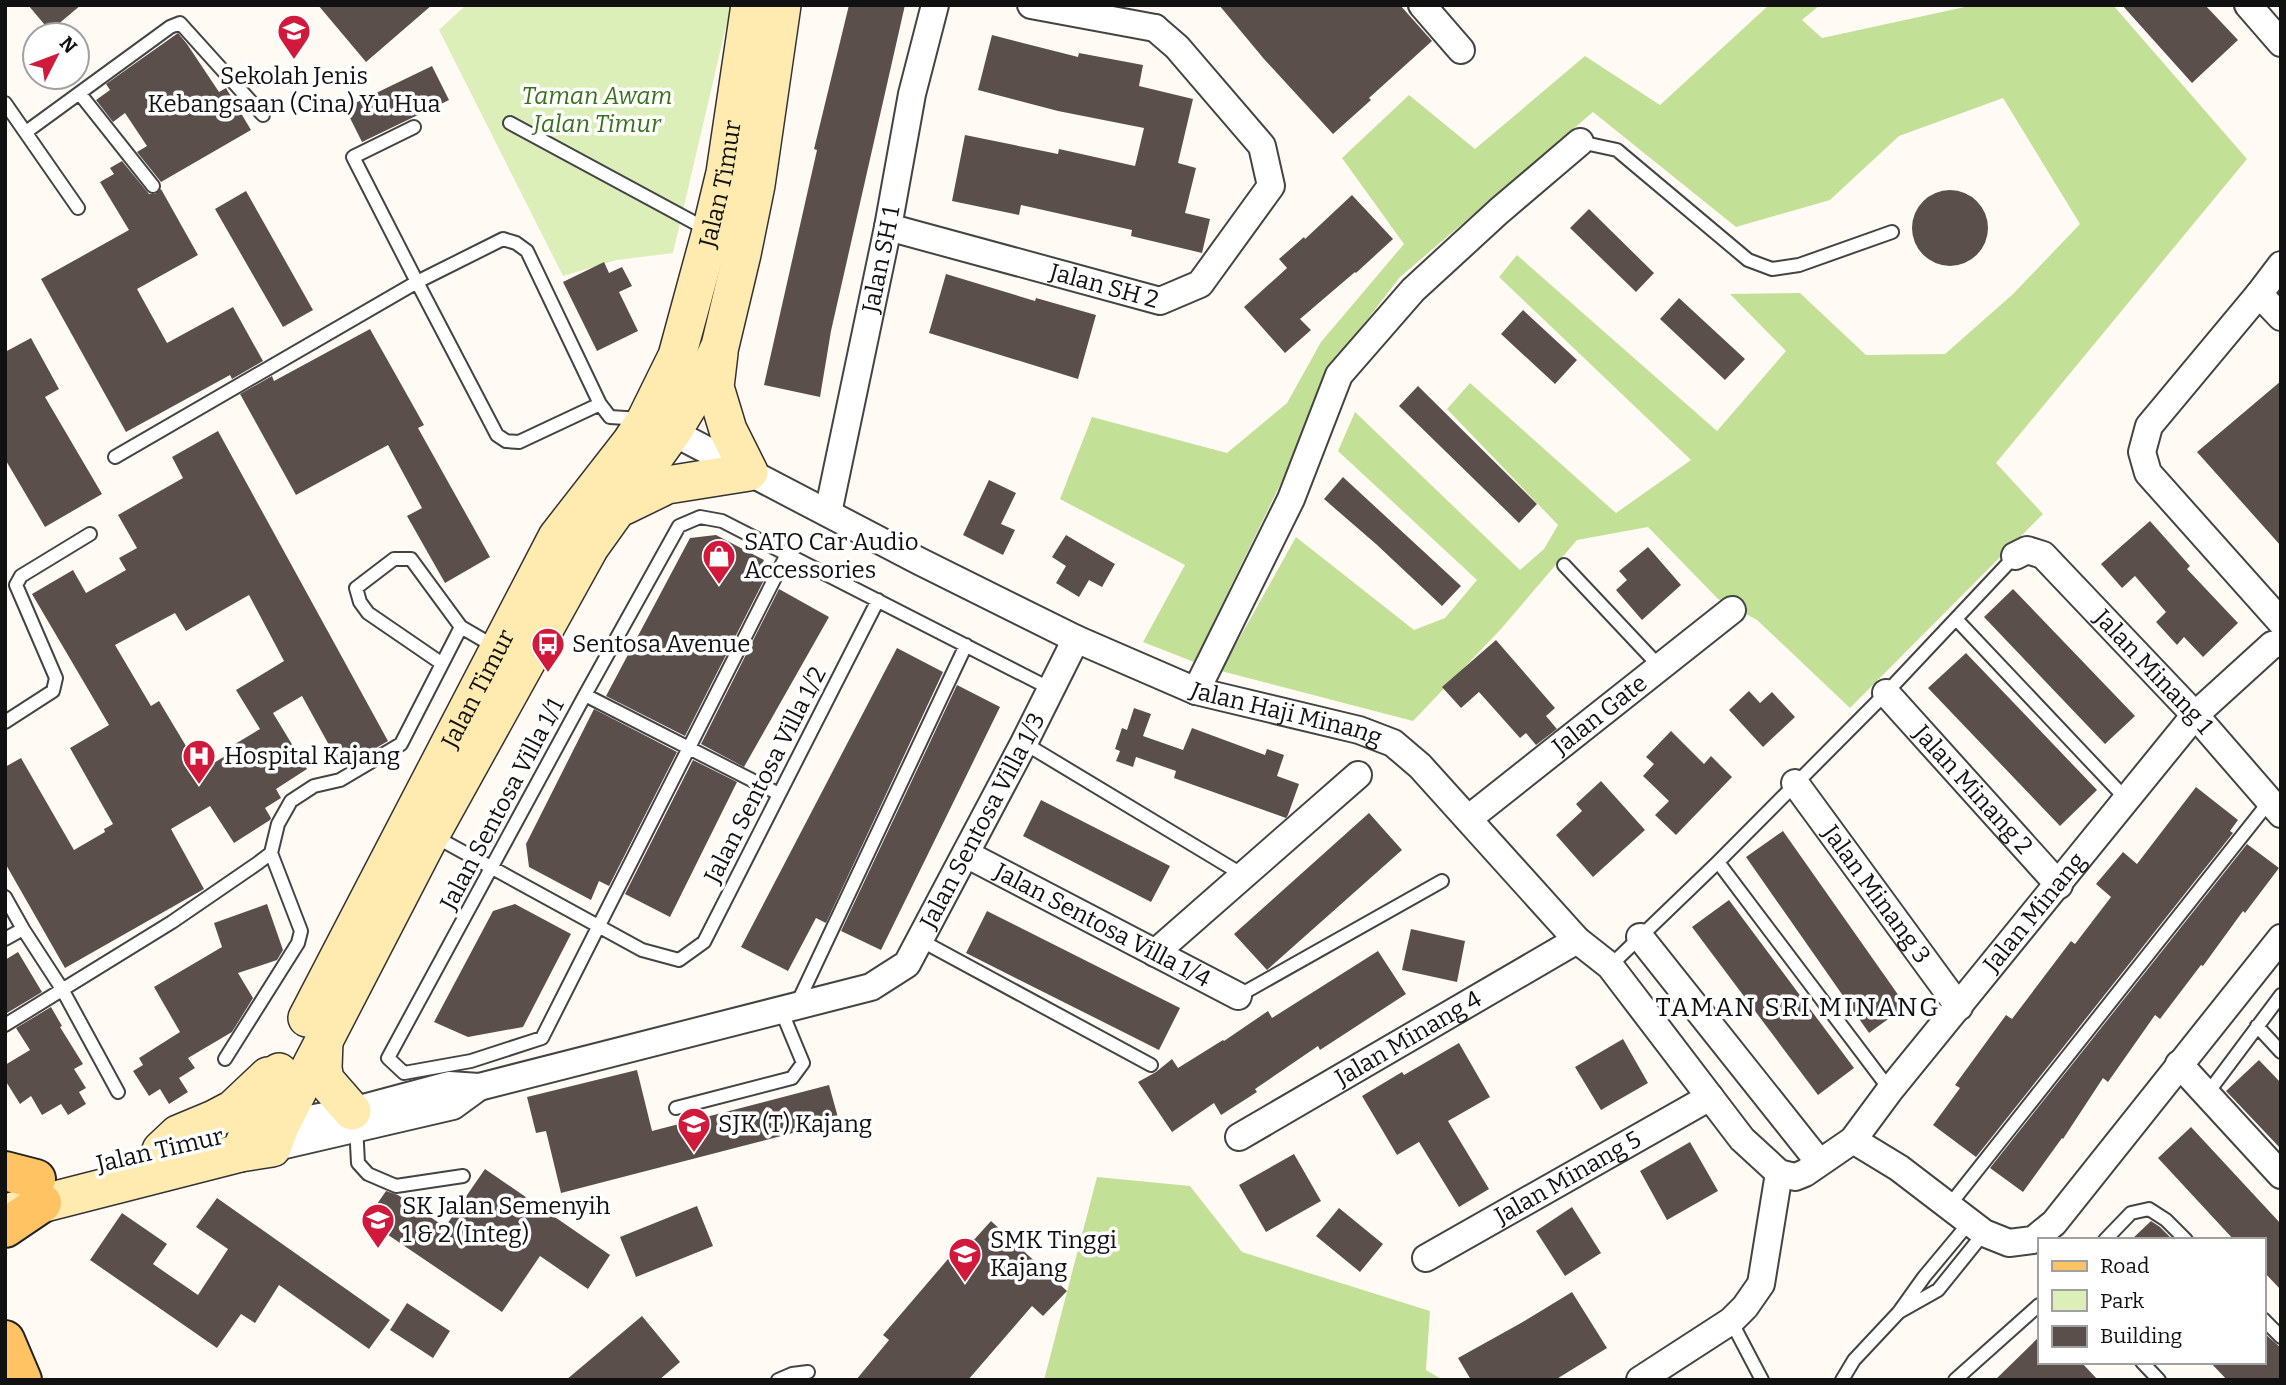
<svg xmlns="http://www.w3.org/2000/svg" width="2286" height="1385" font-family="Bitter,serif">
  <style>
    .green { fill: #dcefb9 }
    .forest { fill: #c3e196 }
    .building { fill: #5b4f4c; fill-rule: evenodd }
    .lines { fill: none; stroke-linecap: round; stroke-linejoin: round }
    .lane-casing { stroke: #444; stroke-width: 16 }
    .street-casing { stroke: #444; stroke-width: 30 }
    .secondary-casing { stroke: #333; stroke-width: 40 }
    .primary-casing { stroke: #222; stroke-width: 42 }
    .lane { stroke: #fff; stroke-width: 12 }
    .street { stroke: #fff; stroke-width: 26 }
    .secondary { stroke: #ffebaf; stroke-width: 37 }
    .primary { stroke: #ffc364; stroke-width: 38 }
    .labels { text-anchor: middle; stroke-width: 7; stroke-linejoin: round; paint-order: stroke }
    .poi-label { font-size: 24px; fill: #111; stroke: #fff; text-anchor: start }
    .park-label { font-size: 24px; font-style: italic; fill: #377119; stroke: #fff }
    .street-label { font-size: 24px; fill: #111; stroke: #fff }
    .neighbourhood-label { font-size: 26px; letter-spacing: 2px; fill: #111; stroke: #fff }
  </style>
  <rect width="100%" height="100%" fill="#fffbf4"/>
  <path class="green" d="M466 5H731L673 253 617 260 563 276 439 30Z"/>
  <path class="forest" d="M1769 5H1820L1802 20 1822 38 1974 5H2113L2247 159 1996 463 2043 514 1850 708 1757 620 1718 599 1648 527 1577 540 1501 629 1413 721 1221 671 1296 537 1414 630 1445 618 1477 580 1338 451 1355 412 1520 570 1544 549 1558 525 1447 409 1470 383 1616 513 1691 460 1499 277 1517 255 1717 431 1786 351 1730 294 1800 293 1866 355 1945 354 2013 294 2080 224 2003 98 1899 136 1830 200 1736 227 1593 112 1400 277 1333 364 1296 452 1194 662 1143 642 1185 565 1060 499 1092 417 1227 453 1287 403 1321 342 1404 244 1342 158 1409 95 1475 149 1585 56 1660 105Z
    M1097 1177 1190 1186 1242 1252 1430 1311 1426 1370 1443 1380H1044Z"/>
  <path class="building" d="M28 5H81L50 31Z
    M318 5H432L366 62Z
    M849 5H905L831 331 820 397 764 385 817 150 814 149Z
    M1219 5H1400L1432 41 1369 98 1371 100 1333 134 1264 59Z
    M2122 5H2205L2238 40 2192 83Z
    M178 33 187 44 219 92 226 88 251 130 161 182 137 152 147 146 125 113 113 122 96 100 110 90 106 84Z
    M992 35 1078 57 1079 53 1143 65 1139 86 1193 99 1178 163 1196 168 1185 213 1210 219 1202 253 1131 236 1132 230 1021 205 1019 215 952 201 965 135 1058 154 1059 149 1135 166 1144 128 1058 111 978 90Z
    M432 66 449 100 362 142 345 108Z
    M122 161 149 194H155L161 189 198 255 137 289 167 343 233 307 263 361 232 379 230 375 126 432 41 279 129 230 100 182 114 174 110 168Z
    M1912 228a38 38 0 1 1 76 0a38 38 0 1 1-76 0Z
    M246 191 313 310 283 327 215 209Z
    M1352 195 1393 239 1356 273 1355 272 1300 319 1311 330 1285 353 1244 307 1287 268 1279 259 1304 237 1305 239Z
    M1589 209 1654 273 1636 292 1570 228Z
    M604 262 609 273 622 267 632 286 619 292 638 331 597 351 563 282Z
    M946 274 1035 301 1036 298 1096 315 1078 379 929 333Z
    M1679 298 1745 359 1725 380 1660 319Z
    M1523 310 1577 360 1555 384 1501 334Z
    M370 329 424 425 418 428 490 557 445 583 407 516 422 508 388 445 296 495 240 394 272 376 274 381Z
    M31 338 59 389 45 397 102 494 45 527 5 459V352Z
    M2281 381V546L2197 452Z
    M1418 386 1537 504 1519 523 1399 406Z
    M218 431 388 741 347 765H340L302 696 273 713 307 769 276 789 281 798 265 808 271 818 270 820 234 843 210 806 171 829 204 889 65 968 5 863V767L21 758 74 850 105 832 104 829 113 824 70 748 109 725 32 594 73 570 86 593 126 570 119 558 137 548 118 515 183 478 172 457ZM249 595 284 661 236 690 260 729 230 747 233 751 201 771 159 701 151 706 115 645 175 613 186 631Z
    M1343 477 1461 586 1442 606 1376 544 1324 499Z
    M989 480 1016 493 1001 524 1015 530 1003 555 963 535Z
    M2150 521 2190 566 2187 569 2238 623 2203 657 2184 637 2177 645 2156 622 2166 612 2135 576 2122 588 2101 564Z
    M716 535 764 560 757 575 764 580 685 736 606 696 690 538Z
    M1066 535 1115 564 1102 587 1089 580 1079 597 1056 583 1066 566 1052 557Z
    M1648 547 1681 585 1642 620 1616 590 1627 580 1619 571Z
    M779 589 829 617 744 767 701 744Z
    M2013 589 2135 716 2105 744 1984 617Z
    M1496 640 1555 708 1546 716 1557 729 1536 745 1526 733 1520 738 1479 692 1461 708 1442 687Z
    M897 648 943 672 826 923 816 918 788 971 741 947Z
    M1966 653 2097 790 2060 826 1928 688Z
    M957 685 1000 707 881 950 841 931Z
    M1749 691 1760 703 1772 692 1795 717 1763 747 1729 710Z
    M1134 708 1151 714 1143 736 1183 750 1192 728 1265 755 1267 749 1284 755 1277 776 1299 784 1288 815 1286 818 1174 778 1176 771 1136 757 1133 767 1116 761 1120 751 1115 749 1122 728 1127 730Z
    M594 709 677 752 609 886 599 881 591 900 529 867 526 844Z
    M1671 731 1704 764 1711 756 1732 777 1676 835 1655 815 1669 801 1643 776 1654 764 1646 757Z
    M693 760 737 782 670 917 625 894Z
    M1601 781 1645 830 1593 877 1556 835 1582 811 1576 804Z
    M2196 787 2238 820 2230 831 2233 833 1976 1157 1933 1125 1960 1088 1955 1085 2006 1015 2012 1019 2071 941 2075 944 2111 897 2096 884 2123 852 2137 864Z
    M1041 800 1170 866 1151 902 1023 836Z
    M1369 813 1402 850 1267 970 1234 934Z
    M1783 831 1906 1006 1869 1033 1746 857Z
    M2247 844 2279 868 2245 913 2243 911 2203 966 2201 965 2160 1019 2155 1015 2108 1082 2103 1078 2063 1139 2062 1138 2023 1192 1990 1168Z
    M1729 900 1854 1068 1818 1095 1692 927Z
    M267 904 283 950 277 960 238 973 253 998 232 1032 188 1058 195 1068 179 1078 188 1092 169 1104 160 1089 149 1096 133 1071 143 1065 139 1058 180 1032 154 987 222 947 214 923Z
    M515 904 571 934 523 1027 468 1037 434 1022 493 911Z
    M987 911 1180 1008 1159 1050 966 953Z
    M1411 929 1465 941 1457 982 1402 970Z
    M1378 951 1406 994 1320 1050 1318 1046 1255 1089 1257 1092 1221 1115 1214 1103 1172 1132 1138 1082 1156 1072 1172 1059 1178 1068 1223 1040 1224 1041 1268 1011 1272 1018Z
    M18 952 42 992 7 1013 5 1010V960Z
    M51 1007 62 1026 60 1027 83 1064 74 1069 86 1088 79 1092 86 1104 68 1115 61 1104 42 1115 31 1096 20 1104 5 1080V1065L30 1050 16 1028Z
    M1623 1039 1648 1083 1601 1110 1575 1067Z
    M1459 1043 1490 1097 1448 1121 1489 1189 1459 1207 1419 1142 1397 1155 1362 1096 1402 1072 1404 1075Z
    M2259 1060 2281 1083V1149L2226 1091Z
    M637 1070 652 1131 829 1085 839 1121 561 1193 546 1131 536 1133 527 1097Z
    M2191 1127 2281 1224V1290L2263 1271V1240H2234L2158 1158Z
    M1690 1142 1718 1191 1667 1220 1640 1171Z
    M1294 1154 1321 1201 1266 1232 1239 1185Z
    M485 1169 610 1255 588 1289 540 1256 502 1312 366 1220 386 1191 398 1195 445 1227Z
    M217 1198 390 1320 369 1349 279 1285 255 1323 241 1314 217 1348 90 1260 122 1213 167 1244 153 1264 198 1295 228 1249 196 1227Z
    M697 1206 713 1246 636 1277 620 1237Z
    M1572 1207 1601 1253 1565 1276 1536 1231Z
    M1339 1208 1383 1244 1360 1272 1316 1236Z
    M991 1221 1067 1291 1043 1316 1032 1306 968 1380H856L889 1340 883 1335 948 1259 953 1263Z
    M2151 1221 2160 1227 2173 1240H2131Z
    M1572 1292 1607 1348 1555 1380H1471L1458 1358 1521 1323Z
    M407 1303 450 1331 433 1358 390 1330Z
    M642 1316 680 1362 659 1380H566Z
    M2263 1332 2281 1348V1380H2227L2210 1362H2263Z
    M2039 1337V1362H2081L2098 1380H1995Z"/>
  <g class="lines">
    <defs>
      <path id="lane" d="M80 94 153 186
        M5 103 78 208
        M510 123 708 230
        M26 132 170 27 180 23 263 115
        M1580 142 1617 150 1748 260 1772 269 1799 265 1892 232
        M600 404 519 442 506 441 497 435 417 282 503 239 516 243 527 251 600 404 610 417 641 419
        M115 457 417 282 353 157 414 127
        M787 554 542 1038 471 1061 404 1073 388 1058 585 695 679 526 700 517 722 521 1051 689
        M1564 565 1660 667
        M1956 619 2127 800
        M441 663 368 613 360 602 356 588 394 559H411L461 627 497 648
        M585 695 779 794
        M5 722 53 691 56 678 16 585 21 576 90 534
        M1024 743 1243 875
        M434 836 642 950 679 960 704 942 878 600
        M1718 862 1890 1090
        M5 897 23 929 5 939
        M23 929 62 989 118 1092
        M920 940 1151 1065
        M1610 966 1718 862 1886 693 2015 556
        M1238 996 1442 881
        M796 1006 966 645
        M5 1025 172 922 258 863 271 853 278 824 291 801 314 786 340 780 401 744 461 627
        M2257 1026 2281 1052
        M225 1059 298 943 301 931 271 853
        M2207 1094 2281 995
        M676 1108 792 1078 803 1063 781 1010
        M356 1125 358 1163 368 1174 396 1186 463 1176
        M1948 1207 2269 802
        M1969 1223 1924 1277 1899 1312 1938 1290 1984 1233
        M2105 1240 2131 1213 2149 1209 2166 1220 2186 1240
        M2263 1319 2281 1337
        M1731 1321 1762 1380
        M2142 1362 2159 1380
        M778 1380 792 1374 808 1372
        M1842 1380 1854 1360 1899 1312
        M1955 1380 2039 1305"/>
      <g id="street">
        <path d="M1031 5 1155 28"/>
        <path d="M1422 5 1461 50"/>
        <path d="M2248 5 2281 43"/>
        <path id="s1" d="M888 227 1160 301 1200 284 1271 186 1262 146 1177 47 1155 28"/>
        <path d="M2281 265 2259 294 2149 426 2142 452 2148 473 2281 622"/>
        <path d="M2259 294 2281 317"/>
        <path id="s2" d="M657 424 919 561 1076 639 1196 691 1359 730 1393 743 1420 766 1577 940 1610 966 1742 1139 1779 1173 1795 1177 1805 1173 1853 1140 1890 1090 2195 715 2272 645 2281 643"/>
        <path id="s3" d="M828 513 888 227 912 94 935 5"/>
        <path id="s4" d="M2015 556 2027 550 2043 555 2195 715 2281 814"/>
        <path d="M1196 691 1291 499 1339 375 1413 290 1499 211 1580 142"/>
        <path id="s5" d="M1886 693 2059 885"/>
        <path id="s6" d="M1795 783 1959 1007"/>
        <path id="s7" d="M1468 819 1732 610"/>
        <path id="s8" d="M966 854 1238 996"/>
        <path d="M1640 937 1819 1162"/>
        <path d="M1155 953 1358 775"/>
        <path d="M2179 1064 2281 1175"/>
        <path id="s9" d="M281 1124 352 1111 449 1085 479 1087 871 987 907 964 1024 743 1076 639"/>
        <path id="s10" d="M1239 1137 1577 940"/>
        <path d="M1853 1140 1899 1168 1984 1233 2009 1243 2033 1240 2054 1223 2281 938"/>
        <path d="M272 1148 453 1106 479 1087"/>
        <path id="s11" d="M1426 1258 1710 1097"/>
        <path d="M1640 1380 1731 1321 1745 1307 1761 1284 1779 1173"/>
      </g>
      <g id="secondary">
        <path d="M624 506 667 485 749 472 728 430 715 387 719 353"/>
        <path id="s12" d="M307 1018 557 537 631 442 646 419 677 356 711 231 725 173 750 5"/>
        <path d="M324 1041 323 1068 325 1080 352 1111"/>
        <path d="M161 1150 178 1134 214 1119 233 1109 268 1076"/>
        <path d="M240 1153 250 1129 279 1072"/>
        <path d="M13 1211 240 1153 272 1148 281 1124 431 834 590 547 673 431 705 378 720 346 742 254 756 185 782 5"/>
      </g>
      <path id="primary" d="M5 1171 36 1179
        M5 1228 42 1203
        M5 1340 22 1380"/>
    </defs>
    <use href="#lane" class="lane-casing"/>
    <use href="#street" class="street-casing"/>
    <use href="#secondary" class="secondary-casing"/>
    <use href="#primary" class="primary-casing"/>
    <use href="#lane" class="lane"/>
    <use href="#street" class="street"/>
    <use href="#secondary" class="secondary"/>
    <use href="#primary" class="primary"/>
  </g>
  <defs>
    <symbol id="school-pin" viewBox="-11 -11 22 30"><path d="M0 17L-7.5 6A9.5 9.5 0 1 1 7.5 6Z" fill="#d1193c" stroke="#fff"/><path d="M0-5L7-2L0 1L-7-2ZM-4 1L0 2.5L4 1V4Q0 6-4 4Z" fill="#fff"/></symbol>
    <symbol id="shop-pin" viewBox="-11 -11 22 30"><path d="M0 17L-7.5 6A9.5 9.5 0 1 1 7.5 6Z" fill="#d1193c" stroke="#fff"/><path d="M-5-2.5h2.3a2.7 3.5 0 0 1 5.4 0H5L5.5 6h-11ZM-1.5-2.5h3a1.5 2.3 0 0 0-3 0Z" fill="#fff"/></symbol>
    <symbol id="bus-pin" viewBox="-11 -11 22 30"><path d="M0 17L-7.5 6A9.5 9.5 0 1 1 7.5 6Z" fill="#d1193c" stroke="#fff"/><path d="M-5-6H5V4H4V6H2V4H-2V6H-4V4H-5ZM-3.5-4V0h7V-4ZM-3.5 1.2v1.5H-2V1.2ZM2 1.2v1.5H3.5V1.2Z" fill="#fff"/></symbol>
    <symbol id="hospital-pin" viewBox="-11 -11 22 30"><path d="M0 17L-7.5 6A9.5 9.5 0 1 1 7.5 6Z" fill="#d1193c" stroke="#fff"/><path d="M-5-5h3v3.5h4V-5h3V5h-3V1.5h-4V5h-3Z" fill="#fff"/></symbol>
  </defs>
  <g fill-rule="evenodd">
    <use href="#school-pin" x="275" y="12" width="38" height="52"/>
    <use href="#shop-pin" x="700" y="537" width="38" height="52"/>
    <use href="#bus-pin" x="529" y="625" width="38" height="52"/>
    <use href="#hospital-pin" x="180" y="737" width="38" height="52"/>
    <use href="#school-pin" x="675" y="1105" width="38" height="52"/>
    <use href="#school-pin" x="359" y="1201" width="38" height="52"/>
    <use href="#school-pin" x="946" y="1235" width="38" height="52"/>
  </g>
  <g class="labels">
    <g class="poi-label">
      <text x="294" y="84" text-anchor="middle">Sekolah Jenis<tspan x="294" dy="28">Kebangsaan (Cina) Yu Hua</tspan></text>
      <text x="744" y="550">SATO Car Audio<tspan x="744" dy="28">Accessories</tspan></text>
      <text x="572" y="652">Sentosa Avenue</text>
      <text x="224" y="764">Hospital Kajang</text>
      <text x="718" y="1132">SJK (T) Kajang</text>
      <text x="402" y="1214">SK Jalan Semenyih<tspan x="402" dy="28">1 &amp; 2 (Integ)</tspan></text>
      <text x="990" y="1248">SMK Tinggi<tspan x="990" dy="28">Kajang</tspan></text>
    </g>
    <g class="park-label">
      <text x="597" y="104">Taman Awam<tspan x="597" dy="28">Jalan Timur</tspan></text>
    </g>
    <g class="street-label">
      <text dy="8" stroke="none"><textPath href="#s12" startOffset="938">Jalan Timur</textPath></text>
      <text dy="8" stroke="none"><textPath href="#s3" startOffset="259">Jalan SH 1</textPath></text>
      <text dy="8" stroke="none"><textPath href="#s1" startOffset="224">Jalan SH 2</textPath></text>
      <text dy="8" stroke="none"><textPath href="#s4" startOffset="191">Jalan Minang 1</textPath></text>
      <text dy="8" stroke="none"><textPath href="#s12" startOffset="371">Jalan Timur</textPath></text>
      <text dy="8" stroke="none"><textPath href="#s2" startOffset="695">Jalan Haji Minang</textPath></text>
      <text dy="8" stroke="none"><textPath href="#s7" startOffset="168">Jalan Gate</textPath></text>
      <text transform="translate(765 775) rotate(-63)" y="8">Jalan Sentosa Villa 1/2</text>
      <text dy="8" stroke="none"><textPath href="#s5" startOffset="130">Jalan Minang 2</textPath></text>
      <text transform="translate(502 804) rotate(-62)" y="8">Jalan Sentosa Villa 1/1</text>
      <text dy="8" stroke="none"><textPath href="#s9" startOffset="812">Jalan Sentosa Villa 1/3</textPath></text>
      <text dy="8" stroke="none"><textPath href="#s6" startOffset="138">Jalan Minang 3</textPath></text>
      <text dy="8" stroke="none"><textPath href="#s2" startOffset="1762">Jalan Minang</textPath></text>
      <text dy="8" stroke="none"><textPath href="#s8" startOffset="154">Jalan Sentosa Villa 1/4</textPath></text>
      <text dy="8" stroke="none"><textPath href="#s10" startOffset="196">Jalan Minang 4</textPath></text>
      <text transform="translate(160 1150) rotate(-13)" y="8">Jalan Timur</text>
      <text dy="8" stroke="none"><textPath href="#s11" startOffset="163">Jalan Minang 5</textPath></text>
    </g>
    <g class="neighbourhood-label">
      <text x="1798" y="1016">TAMAN SRI MINANG</text>
    </g>
  </g>
  <rect width="2286" height="1385" fill="none" stroke="#111111" stroke-width="14"/>
  <rect x="2038" y="1238" width="228" height="126" fill="#ffffff" stroke="#a0a0a0" stroke-width="2"/>
  <rect x="2052" y="1261" width="35" height="10" fill="#ffc364" stroke="#a0a0a0" stroke-width="2"/>
  <text x="2100" y="1273" font-size="21" fill="#111111">Road</text>
  <rect x="2052" y="1290" width="35" height="21" fill="#dcefb9" stroke="#a0a0a0" stroke-width="2"/>
  <text x="2100" y="1308" font-size="21" fill="#111111">Park</text>
  <rect x="2052" y="1326" width="35" height="21" fill="#5b4f4c" stroke="#a0a0a0" stroke-width="2"/>
  <text x="2100" y="1343" font-size="21" fill="#111111">Building</text>
  <g transform="translate(56 56) rotate(48)"><circle r="33" fill="#ffffff" stroke="#a0a0a0" stroke-width="2"/>
  <path d="M0-5L12 26L0 18L-12 26Z" fill="#d1193c"/>
  <text y="-10" font-size="19" font-weight="bold" text-anchor="middle" fill="#111111">N</text>
  </g>
</svg>
